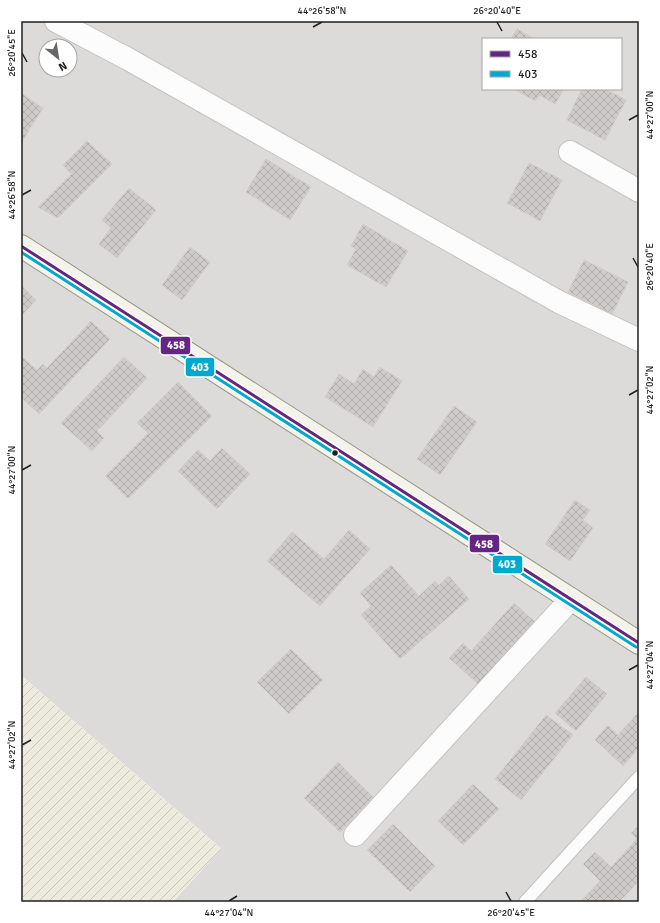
<svg xmlns="http://www.w3.org/2000/svg" width="660" height="923" font-family="Signika,sans-serif">
  <style>
    .residential { fill: #dcdbd9; fill-rule: evenodd }
    .farmland { fill: url(#farmland-furrows) }
    .building { fill: url(#building-cross-hatch); stroke: #d0cdca }
    .lines { fill: none; stroke-linecap: round; stroke-linejoin: round }
    .lane-casing { stroke: #c3c2c0; stroke-width: 14 }
    .street-casing { stroke: #c3c2c0; stroke-width: 24 }
    .secondary-casing { stroke: #959582; stroke-width: 24 }
    .lane { stroke: #fcfcfc; stroke-width: 12 }
    .street { stroke: #fcfcfc; stroke-width: 22 }
    .secondary { stroke: #f3f2eb; stroke-width: 22 }
    .bus-1-casing { stroke: #fff; stroke-width: 6 }
    .bus-2-casing { stroke: #fff; stroke-width: 6 }
    .bus-1 { stroke: #662483; stroke-width: 3 }
    .bus-2 { stroke: #00a9ce; stroke-width: 3 }
    .ticks { fill: none; stroke: #1f1f1f; stroke-width: 1.5 }
    .bus-dot { fill: #1f1f1f; stroke: #fff; stroke-width: 1.5 }
    .line-badge { stroke: #fff; stroke-width: 1.5 }
    .badge-label { font-size: 11px; text-anchor: middle; font-weight: bold; fill: #fff }
    .neatline { fill: none; stroke: #1f1f1f; stroke-width: 1.5 }
    .ticks-label { font-size: 10px; text-anchor: middle; fill: #1f1f1f }
  </style>
  <defs>
    <pattern id="farmland-furrows" width="10" height="10" patternUnits="userSpaceOnUse"><rect width="10" height="10" fill="#ecebdd"/><path d="M-1 1l2-2M0 10L10 0M9 11l2-2" fill="none" stroke="#cac9bd"/></pattern>
    <pattern id="building-cross-hatch" width="8" height="8" patternUnits="userSpaceOnUse"><rect width="8" height="8" fill="#cecbc9"/><path d="M0 0l8 8M0 8l8-8" fill="none" stroke="#b0aeac"/></pattern>
  </defs>
  <rect width="100%" height="100%" fill="#edebe8"/>
  <path class="residential" d="M21 21H639V902H173L221 848 21 675ZM483 39H621V89H483ZM46 46H70V70H46Z"/>
  <path class="farmland" d="M21 675 221 849 173 902H21Z"/>
  <path class="building" d="M517 29 534 39H511Z
    M514 89H564L555 104 540 95 535 101Z
    M582 89H605L626 100 605 140 567 120Z
    M21 93 43 108 21 143Z
    M87 141 112 164 58 218 38 207 71 174 63 165Z
    M266 159 311 187 290 220 246 192Z
    M529 163 562 180 540 221 507 203Z
    M129 188 156 210 117 258 99 244 111 228 102 220Z
    M363 224 408 251 386 287 347 265 356 249 351 246Z
    M190 247 210 262 182 300 162 285Z
    M584 260 628 282 612 314 568 292Z
    M21 285 36 300 21 316Z
    M91 321 110 339 39 414 21 397V356L37 370 43 364 47 368Z
    M124 357 147 378 97 431 104 438 92 451 61 423Z
    M380 367 402 381 373 427 325 397 339 374 354 384 363 369 374 377Z
    M178 382 212 416 128 499 105 476 148 433 137 423Z
    M454 406 477 422 440 475 417 459Z
    M222 448 250 474 217 509 178 471 198 450 210 461Z
    M575 500 590 510 583 520 593 528 570 561 545 544Z
    M349 530 370 549 320 606 267 561 292 532 324 559Z
    M391 565 419 596 435 581 439 585 449 576 469 599 400 659 361 615 371 606 360 593Z
    M514 603 535 622 478 684 449 658 463 643 471 651Z
    M291 649 323 680 289 714 257 682Z
    M586 677 607 694 576 731 555 713Z
    M639 712V748L623 766 605 749Z
    M546 715 573 735 521 800 495 779Z
    M608 725 618 735 605 749 595 740Z
    M338 762 373 797 340 832 304 798Z
    M473 784 499 809 463 845 438 821Z
    M393 824 435 866 410 892 367 850Z
    M639 825V881L619 902H580L600 881 583 864 595 852 611 867 637 839 631 833Z"/>
  <g class="lines">
    <defs>
      <path id="lane" d="M525 902 639 777"/>
      <path id="street" d="M56 21 128 59 559 302 639 340
        M570 152 639 191
        M355 835 571 599"/>
      <path id="secondary" d="M21 246 639 643"/>
    </defs>
    <use href="#lane" class="lane-casing"/>
    <use href="#street" class="street-casing"/>
    <use href="#secondary" class="secondary-casing"/>
    <use href="#lane" class="lane"/>
    <use href="#street" class="street"/>
    <use href="#secondary" class="secondary"/>
    <defs>
      <path id="bus-1" d="M21 246 639 643"/>
      <path id="bus-2" d="M21 252 636 647"/>
    </defs>
    <use href="#bus-1" class="bus-1-casing"/>
    <use href="#bus-2" class="bus-2-casing"/>
    <use href="#bus-1" class="bus-1"/>
    <use href="#bus-2" class="bus-2"/>
  </g>
  <path class="ticks" d="M497 22 502 31M313 27 322 22M22 53 27 62M629 120 638 115M22 195 31 190M633 258 638 267M629 395 638 390M22 470 31 465M629 670 638 665M22 745 31 740M506 892 511 901M229 901 237 896"/>
  <circle class="bus-dot" cx="335" cy="453" r="3.5"/>
  <g class="line-badge">
    <rect x="160" y="336" width="31" height="19" rx="4" fill="#662483"/>
    <rect x="185" y="357" width="30" height="20" rx="4" fill="#00a9ce"/>
    <rect x="469" y="534" width="31" height="19" rx="4" fill="#662483"/>
    <rect x="492" y="555" width="31" height="19" rx="4" fill="#00a9ce"/>
  </g>
  <g class="badge-label">
    <text x="176" y="349">458</text>
    <text x="200" y="371">403</text>
    <text x="484" y="548">458</text>
    <text x="507" y="568">403</text>
  </g>
  <rect width="660" height="923" fill="none" stroke="#ffffff" stroke-width="44"/>
  <rect x="482" y="38" width="140" height="52" fill="#ffffff" stroke="#a5a5a5"/>
  <rect x="490" y="51" width="20" height="6" fill="#662483" stroke="#a5a5a5"/>
  <text x="518" y="58" font-size="12" fill="#1f1f1f">458</text>
  <rect x="490" y="71" width="20" height="6" fill="#00a9ce" stroke="#a5a5a5"/>
  <text x="518" y="78" font-size="12" fill="#1f1f1f">403</text>
  <g transform="translate(58 58) rotate(150)"><circle r="19" fill="#ffffff" stroke="#a5a5a5"/>
  <path d="M0-3L7 15L0 10L-7 15Z" fill="#676665"/>
  <text y="-6" font-size="11" font-weight="bold" text-anchor="middle" fill="#1f1f1f">N</text>
  </g>
  <rect x="22" y="22" width="616" height="879" class="neatline"/>
  <g class="ticks-label">
    <text x="322" y="14">44°26'58"N</text>
    <text x="497" y="14">26°20'40"E</text>
    <text transform="translate(11 53) rotate(-90)" y="4">26°20'45"E</text>
    <text transform="translate(649 115) rotate(-90)" y="4">44°27'00"N</text>
    <text transform="translate(11 195) rotate(-90)" y="4">44°26'58"N</text>
    <text transform="translate(649 267) rotate(-90)" y="4">26°20'40"E</text>
    <text transform="translate(649 390) rotate(-90)" y="4">44°27'02"N</text>
    <text transform="translate(11 470) rotate(-90)" y="4">44°27'00"N</text>
    <text transform="translate(649 665) rotate(-90)" y="4">44°27'04"N</text>
    <text transform="translate(11 745) rotate(-90)" y="4">44°27'02"N</text>
    <text x="229" y="916">44°27'04"N</text>
    <text x="511" y="916">26°20'45"E</text>
  </g>
</svg>
